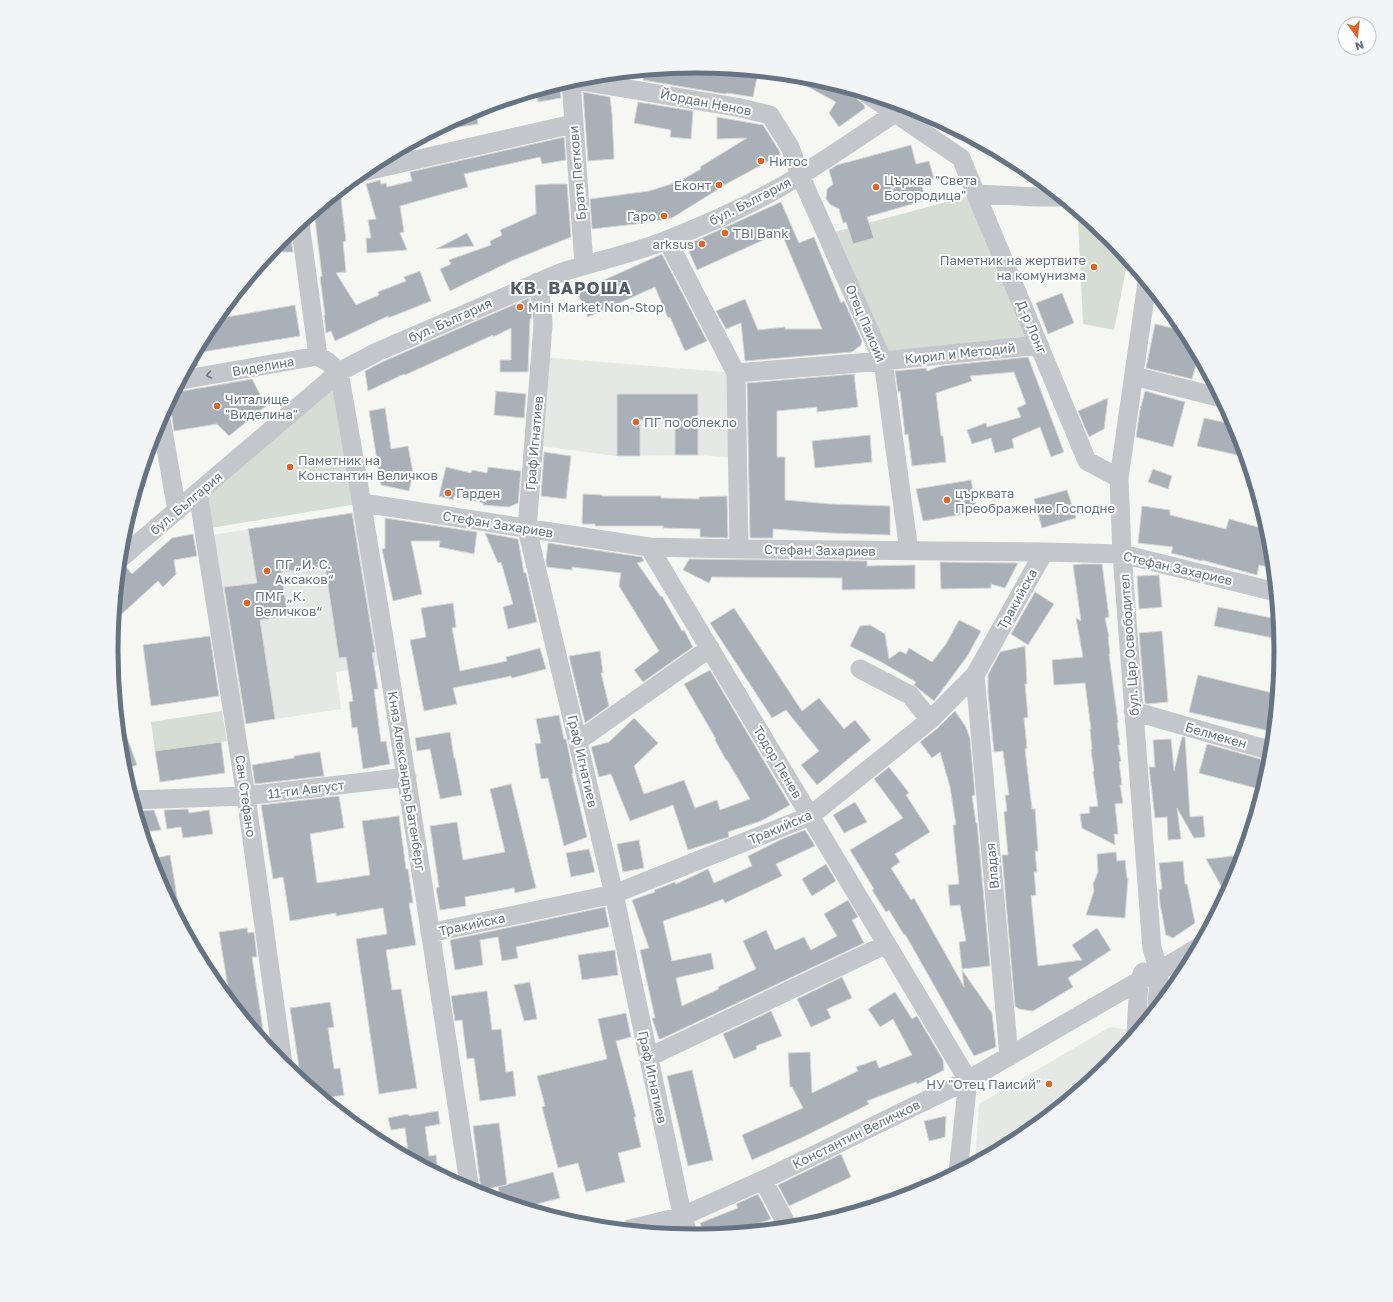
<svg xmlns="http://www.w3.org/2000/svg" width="1393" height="1302" font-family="'Golos Text',sans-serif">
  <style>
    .built { fill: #e6e8e6 }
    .green { fill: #d6ddd4 }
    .building { fill: #a9b0b7; stroke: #d7d7d5 }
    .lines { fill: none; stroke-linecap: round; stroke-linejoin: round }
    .minor { stroke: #c3c6ca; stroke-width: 19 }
    .oneway { stroke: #6a7787 }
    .poi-dot { fill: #e16427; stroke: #fff; stroke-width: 1.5 }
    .labels { text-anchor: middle; stroke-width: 4; stroke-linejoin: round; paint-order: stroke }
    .street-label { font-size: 13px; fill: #657383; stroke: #fff }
    .poi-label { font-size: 13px; fill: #657383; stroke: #fff; text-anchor: start }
    .district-label { font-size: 17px; font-weight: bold; letter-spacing: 1px; fill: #535d68; stroke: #fff }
    .rim { fill: none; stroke: #657383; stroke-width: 5 }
  </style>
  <rect width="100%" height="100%" fill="#f6f6f2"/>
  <path class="built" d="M541 357 736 373 737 458 698 455 617 456 533 445Z
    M356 512 380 665 336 672 341 709 242 724 212 535Z
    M1110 1027 1136 1031V1033L1110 1065 1021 1138 975 1163 979 1104Z"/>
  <path class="green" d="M976 194 1039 345 883 361 827 234Z
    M1078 221H1090L1110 238 1128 259 1114 330 1083 324Z
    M339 372 363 503 205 529 198 493Z
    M222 711 227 741 155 751 151 722Z"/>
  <path class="building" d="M697 66 758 72 753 97 727 93 725 94 643 80 645 71Z
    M791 75 811 77 855 91 857 92V99L864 105 865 108 839 127 829 113 836 102 790 77Z
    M560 84 561 98 538 102 537 91Z
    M583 92 610 97 612 114 614 159 588 161Z
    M638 102 693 111 691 139 670 137 671 130 634 123Z
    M473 110H476L478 124 441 130V128Z
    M717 117 763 125 780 152V155L728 183 672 218 636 224 592 229 590 199 649 191 678 182 701 169 700 167 747 138 717 139Z
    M564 137 566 160 542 164 540 157 464 174 468 187 400 206 404 232 400 233 407 250 367 253 366 238H371L368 220 376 219 366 184 380 180 381 184 386 183 387 187 412 181 410 172Z
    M911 145 916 164 929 161 934 179 921 183 926 200 867 217 874 238 853 244 846 222 843 223 839 209 831 205 826 199 827 189 833 184 829 170 837 165Z
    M551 184H567L571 237 511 261 450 291 440 269 451 264 449 260 491 245 490 241 502 235 500 230 536 214 535 185Z
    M340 191 346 241 343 242 346 272 336 273 356 305 379 295 378 292 406 281 404 277 420 271 431 301 388 318V316L335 341 331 331 326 333 324 315H325L320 277 322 276 314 212Z
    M781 202 799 243 814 237 841 303 844 301 862 341 861 345 852 352 745 361 741 323 726 329 716 311 745 299 758 330 785 327V329H822L781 232 697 270 686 245Z
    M290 231 293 252H271L283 237Z
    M467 233 474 246 436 249Z
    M662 254 707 341 685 351 670 317 668 318 655 287 588 317 577 292Z
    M1062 293 1074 323 1048 334 1036 303Z
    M529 298 532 318 530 319 528 372H500V360H511V328L493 337V335L405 375 404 374 368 391 365 371 382 362Z
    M295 305 300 336 196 353 198 366 188 368 210 326 216 319Z
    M1155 324 1185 331 1199 355 1192 379 1146 368Z
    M1028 357 1064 452 1051 457 1040 427 1012 439 1014 448 995 453 991 438 972 444 967 430 986 423 987 427 1021 417 1017 408 1026 404 1014 372 970 376 972 381 936 393 941 436H943L946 462 912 466 908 434 905 435 900 391 898 392 895 371 926 368 927 371 941 366Z
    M854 374 858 407 817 412V407L777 411V457H785V500L830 504 890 506V535L831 533 773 529V538H750L747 383Z
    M252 379 266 406 229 436 217 424 174 431 172 417 168 411 167 406 176 390 183 391Z
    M496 391 526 394 524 418 494 415Z
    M1145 391 1185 402 1173 447 1136 437 1140 410Z
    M617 394H698V455H675V419L640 420V456H617Z
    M1108 398 1104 429 1089 437 1078 411Z
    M385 408 391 449 408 446 413 473 409 491 381 485 369 411Z
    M1204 418 1236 425 1246 457 1197 446Z
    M870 435 872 462 815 468 812 441Z
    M544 452 571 456 566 499 541 496Z
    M446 467 471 473 472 470 487 473 488 467 521 471 518 503 509 507 483 505V503L454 496 453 500 439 496Z
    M1153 469 1172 476 1168 489 1148 482Z
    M971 480 977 512 923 521 916 489Z
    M1067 490 1076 518 1042 528 1034 499Z
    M583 494 602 495V496H661V498L699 499V497L727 496 728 538 700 537V529L663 528V526H595V524H582Z
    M1142 506 1170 510V515L1226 529 1229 519 1268 530 1270 537 1273 568 1259 565 1257 575 1202 560V561L1171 553 1173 547 1138 543Z
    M352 513 375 652 372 653 378 689H374L381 742 386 741 390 764 363 769 357 727 352 728 349 702 353 701 346 657 339 658 325 566 281 572 288 616 260 620 275 719 246 724 224 587 257 583 248 529Z
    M385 518 477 532 474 554 439 547 440 541H411L422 594 393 601 382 549 385 548Z
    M485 533 518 539 524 573H526L537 622 508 629 503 607 513 604 501 562 498 563Z
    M193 534 197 556 174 560 176 574 163 587 158 581 115 620 119 571 126 567 132 574 172 538Z
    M548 543 642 557 644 561 637 563 661 597 662 596 682 631 684 630 693 647 643 682 634 670 659 651 619 586 621 573 572 567V570L547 567 546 561Z
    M689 559 867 561V566L915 565V589L842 590V578L712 577 709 583 683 570Z
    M940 562 1016 563H1018L1005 588 991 584V588L941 589Z
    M1082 564H1102L1109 617 1105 618 1109 637H1108L1110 654H1109L1118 722 1117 723 1120 745H1118L1121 761 1119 762 1122 785H1120L1123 803 1115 804 1118 834H1114L1115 845 1082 828 1080 814 1090 813 1089 807 1098 806 1093 772 1094 771 1091 750 1092 749 1090 729H1091L1085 683 1054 685 1052 660 1083 657 1076 618 1081 621 1073 565Z
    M1159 575 1162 607 1139 609 1137 576Z
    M1035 592 1054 604 1028 645 1011 634Z
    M453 603 456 627 452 628 460 671 507 661 506 657 540 648 546 669 512 678 511 676 453 688 457 704 424 711 410 640 426 637 421 608Z
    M1218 607 1277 619 1273 638 1214 626Z
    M734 608 802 711 819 698 844 729 855 720 871 740 817 785 801 765 819 751 786 710 772 718 710 623Z
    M959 620 981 631 968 655 934 701 914 685 916 682 883 663 850 646 860 626 870 625 885 634 889 659 900 651 906 654 909 648 932 662 946 644Z
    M1162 631 1168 702 1147 704 1145 703 1139 633Z
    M210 636 219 696 151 706 143 645Z
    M1025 646 1027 684H1025L1028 717 1024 718 1027 748 1025 749 1032 809H1035L1038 851H1035L1037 872H1034L1036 895 1031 896 1038 966 1082 960 1072 945 1097 928 1111 950 1068 978 1073 987 1033 1011 1019 1009 1015 1006 1002 855H1008L1004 812 1007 811 1005 795H1009L1003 751 994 752 988 693V675L1000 652Z
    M600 651 603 673H601L609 706 585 723 569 656Z
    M710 670 790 805 761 821 728 832 729 837 688 850 673 805 630 821 611 774 599 777 591 747 609 742 634 718 658 743 634 766 644 794 684 780 695 808 717 800 720 810 750 799 727 760H726L715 740 716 739 684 684Z
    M1198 675 1277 694 1273 732 1189 712Z
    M955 711 966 727 970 739 975 795 972 796 976 823H977L990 966 962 969 959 942 966 941 960 905 950 906 948 885 959 884 953 825H956L950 787 940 752 932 758 920 742 938 728Z
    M559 715 564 739H566L569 753 573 773 572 774 587 837 564 846 548 778 541 779 535 744 541 743 536 719Z
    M123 726 137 765 124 769 119 727Z
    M450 732 454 758H455L462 795 440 799 430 749 417 751 415 738Z
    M1182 737H1185L1190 817 1203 816 1205 837 1194 838 1177 808 1181 839 1168 840 1167 817 1155 818 1149 767H1155L1153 740 1171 739 1174 771Z
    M221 742 225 773 160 782 155 751Z
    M1207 744 1271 762 1263 790 1199 773Z
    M320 752 324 776 255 784 252 765 294 758V756Z
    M889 767 909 793 906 795 930 832 895 854 900 862 891 868 911 900 914 898 964 987 962 970 992 1013 996 1047 974 1056 905 934 904 935 889 910 886 912 872 890 874 889 850 850 903 818 874 779Z
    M511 784 536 888 515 893 514 888 465 897 466 906 440 910 436 888 439 887 430 826 457 822 463 860 505 852 490 789Z
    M339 796 344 828 310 834 317 883 370 875 362 821 399 816 406 869H408L413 903H409L416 945 386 950 392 990 401 989 417 1088 379 1094 356 939 387 934 383 908 336 916V913L290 921 283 877 273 879 261 805Z
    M855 802 867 822 844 833 833 815Z
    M188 809 189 813 209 810 213 834 183 838 181 827 167 829 164 810Z
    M154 810 161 830 144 832 140 811Z
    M805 830 815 846 776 864 782 876 725 903 723 899 703 907 663 921 672 961 711 953 714 969 676 978 682 1006 719 989 718 987 756 969 743 941 766 930 775 950 804 937 811 950 837 936 824 914 848 900 858 917 852 920 864 943 661 1039H659L652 1018H655L640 950 649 948 632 900 655 892 654 890 660 888 675 882 676 884 708 869 714 883 752 866 748 856 784 838Z
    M639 840 644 868 623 872 617 844Z
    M589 849 595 872 571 877 566 853Z
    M1116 852 1117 861 1125 860 1127 878H1128L1125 918 1086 915 1094 891 1093 884 1098 872 1097 854Z
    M170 855 180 915 178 916 156 875 151 859Z
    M1243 855 1237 875 1230 887 1224 891 1206 859Z
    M1183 861 1185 884H1187L1195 923 1173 938 1166 935 1160 904 1159 890 1162 889 1159 863Z
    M826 864 836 881 812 896 802 879Z
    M605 907 609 927 516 947 518 958 502 961 498 937 480 940 483 965 455 970 450 940Z
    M247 928 248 933 254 932 257 957H252L265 1043 230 1000 219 932Z
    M615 950 618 975 582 980 578 955Z
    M842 977 852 998 827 1009 831 1018 811 1027 797 999Z
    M530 982 537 1019 524 1021 514 985Z
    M487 991 492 1030 501 1029 506 1072 513 1071 516 1096 480 1101 474 1058 467 1059 462 1020 455 1021 451 996Z
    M895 992 912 1019 917 1016 943 1060 944 1070 917 1084 916 1082 867 1101 869 1104 801 1138 752 1160 742 1135 803 1108 792 1087H790L788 1053 810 1052 812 1093 858 1071 856 1067 876 1060 879 1068 912 1055 893 1019 880 1027 868 1009Z
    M330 1002 334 1027 328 1028 334 1069 340 1068 344 1095 324 1098 301 1080 290 1008Z
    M771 1011 782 1036 756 1046 757 1049 734 1059 723 1034Z
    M626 1013 631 1037 616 1041 636 1117H634L641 1147 618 1153 625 1182 586 1192 578 1163 558 1168 542 1107 545 1106 537 1076 607 1059 598 1019Z
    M692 1070 713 1160 688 1166 667 1076Z
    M438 1111 440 1124 425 1127 429 1156 436 1155 438 1173 409 1158 405 1128 391 1130 388 1118 408 1114 409 1116Z
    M946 1116 945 1137 929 1141 924 1121Z
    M499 1123 507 1185 481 1190 473 1126Z
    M841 1154 851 1177 789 1206 778 1185Z
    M553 1172 560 1198 525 1207 501 1200 498 1187Z
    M758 1194 771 1219 735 1232 705 1235 700 1223 738 1208 736 1204Z"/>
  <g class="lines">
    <path class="minor" d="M575 80 736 107 770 115 790 147 800 175 883 361 909 551
      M571 81 584 265
      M867 94 961 158 976 194 1037 197H1061
      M362 172 573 124
      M976 194 1087 461 1119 478
      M300 223 318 356
      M667 240 736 373 739 549
      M537 282 542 306 543 325 527 529 614 894 679 1200 688 1235
      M1147 283 1119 478 1122 554 1151 936 1152 948 1159 971 1157 1008
      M736 373 883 361 1039 345
      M1134 376 1222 398
      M181 380 318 356 328 362 339 372C387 644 428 917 470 1190
      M161 419 177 511
      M198 493 246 796 283 1064
      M363 503 649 547 739 549 1044 552 1122 554 1276 592
      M649 547 968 1080 958 1172
      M121 558 339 372 377 352 560 273C595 261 632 254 667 240 713 222 759 201 801 175 833 155 864 134 895 113L904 105
      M860 669 910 695 930 720
      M975 675 1009 1057
      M1133 711 1272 751
      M578 741 710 648
      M133 800 246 796 407 777
      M430 933 614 894 810 816 930 720 975 675 1044 552
      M1136 1033 1139 981 1143 972
      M649 1057 887 944
      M763 1180 788 1227
      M630 1229 683 1216 763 1180 968 1080 1139 981 1159 971 1199 947"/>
  </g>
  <defs><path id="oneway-chevron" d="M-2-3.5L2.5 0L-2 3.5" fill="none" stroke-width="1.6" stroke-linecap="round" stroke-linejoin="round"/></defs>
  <use class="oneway" href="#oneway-chevron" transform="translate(209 375) rotate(170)"/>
  <g class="poi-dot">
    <circle cx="761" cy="161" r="4"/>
    <circle cx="719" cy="185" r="4"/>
    <circle cx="876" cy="187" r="4"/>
    <circle cx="664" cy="216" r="4"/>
    <circle cx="725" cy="233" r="4"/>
    <circle cx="702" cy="244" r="4"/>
    <circle cx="1094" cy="267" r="4"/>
    <circle cx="520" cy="307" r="4"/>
    <circle cx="217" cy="406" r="4"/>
    <circle cx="636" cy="422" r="4"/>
    <circle cx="290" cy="467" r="4"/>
    <circle cx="448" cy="493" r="4"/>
    <circle cx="947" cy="500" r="4"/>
    <circle cx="267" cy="571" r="4"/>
    <circle cx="247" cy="603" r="4"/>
    <circle cx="1049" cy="1084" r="4"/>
  </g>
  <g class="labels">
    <g class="street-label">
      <text transform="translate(706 102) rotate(11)" y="5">Йордан Ненов</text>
      <text transform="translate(577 173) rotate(-95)" y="5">Братя Петкови</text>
      <text transform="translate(750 201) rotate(-27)" y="5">бул. България</text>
      <text transform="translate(450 320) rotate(-24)" y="5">бул. България</text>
      <text transform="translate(866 323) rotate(67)" y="5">Отец Паисий</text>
      <text transform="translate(1032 327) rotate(67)" y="5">Д-р Лонг</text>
      <text transform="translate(960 353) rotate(-6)" y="5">Кирил и Методий</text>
      <text transform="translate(263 366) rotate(-10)" y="5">Виделина</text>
      <text transform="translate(534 443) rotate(-85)" y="5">Граф Игнатиев</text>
      <text transform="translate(186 503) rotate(-40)" y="5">бул. България</text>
      <text transform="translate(498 524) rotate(9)" y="5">Стефан Захариев</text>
      <text transform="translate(820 550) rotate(1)" y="5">Стефан Захариев</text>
      <text transform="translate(1178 568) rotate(13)" y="5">Стефан Захариев</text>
      <text transform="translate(1017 599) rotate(-61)" y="5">Тракийска</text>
      <text transform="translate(1129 645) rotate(-94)" y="5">бул. Цар Освободител</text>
      <text transform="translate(1216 735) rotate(16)" y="5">Белмекен</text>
      <text transform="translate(583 761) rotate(77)" y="5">Граф Игнатиев</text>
      <text transform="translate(778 762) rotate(59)" y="5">Тодор Пенев</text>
      <text transform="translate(407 781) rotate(81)" y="5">Княз Александър Батенберг</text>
      <text transform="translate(306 789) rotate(-7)" y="5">11-ти Август</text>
      <text transform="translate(246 796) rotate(82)" y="5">Сан Стефано</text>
      <text transform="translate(780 827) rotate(-23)" y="5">Тракийска</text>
      <text transform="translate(992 866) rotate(-95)" y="5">Владая</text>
      <text transform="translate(472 924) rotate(-12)" y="5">Тракийска</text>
      <text transform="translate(653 1077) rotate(78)" y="5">Граф Игнатиев</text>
      <text transform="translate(856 1134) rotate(-26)" y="5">Константин Величков</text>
    </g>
    <g class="poi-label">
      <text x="769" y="166">Нитос</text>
      <text x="884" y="185">Църква "Света<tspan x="884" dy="15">Богородица"</tspan></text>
      <text x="711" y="190" text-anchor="end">Еконт</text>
      <text x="656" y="221" text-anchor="end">Гаро</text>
      <text x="733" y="238">TBI Bank</text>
      <text x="694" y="249" text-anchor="end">arksus</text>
      <text x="1086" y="265" text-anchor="end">Паметник на жертвите<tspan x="1086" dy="15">на комунизма</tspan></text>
      <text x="528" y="312">Mini Market Non-Stop</text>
      <text x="225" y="404">Читалище<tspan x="225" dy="15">"Виделина"</tspan></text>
      <text x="644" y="427">ПГ по облекло</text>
      <text x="298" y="465">Паметник на<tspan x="298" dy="15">Константин Величков</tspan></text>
      <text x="456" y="498">Гарден</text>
      <text x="955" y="498">църквата<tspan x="955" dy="15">Преображение Господне</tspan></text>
      <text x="275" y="569">ПГ „И. С.<tspan x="275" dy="15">Аксаков“</tspan></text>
      <text x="255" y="601">ПМГ „К.<tspan x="255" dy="15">Величков“</tspan></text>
      <text x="1041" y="1089" text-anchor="end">НУ "Отец Паисий"</text>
    </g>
    <g class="district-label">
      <text x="571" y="294">КВ. ВАРОША</text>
    </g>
  </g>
  <path d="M0 0H1393V1302H0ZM118 651a578 578 0 1 1 1156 0a578 578 0 1 1-1156 0Z" fill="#f3f4f5" fill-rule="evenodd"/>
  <path class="rim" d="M118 651a578 578 0 1 1 1156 0a578 578 0 1 1-1156 0Z"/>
  <g transform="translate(1357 36) rotate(165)"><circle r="19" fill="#ffffff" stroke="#c1c7cd"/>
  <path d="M0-3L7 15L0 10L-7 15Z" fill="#e16427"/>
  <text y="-6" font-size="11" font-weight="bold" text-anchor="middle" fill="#657383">N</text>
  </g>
</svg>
